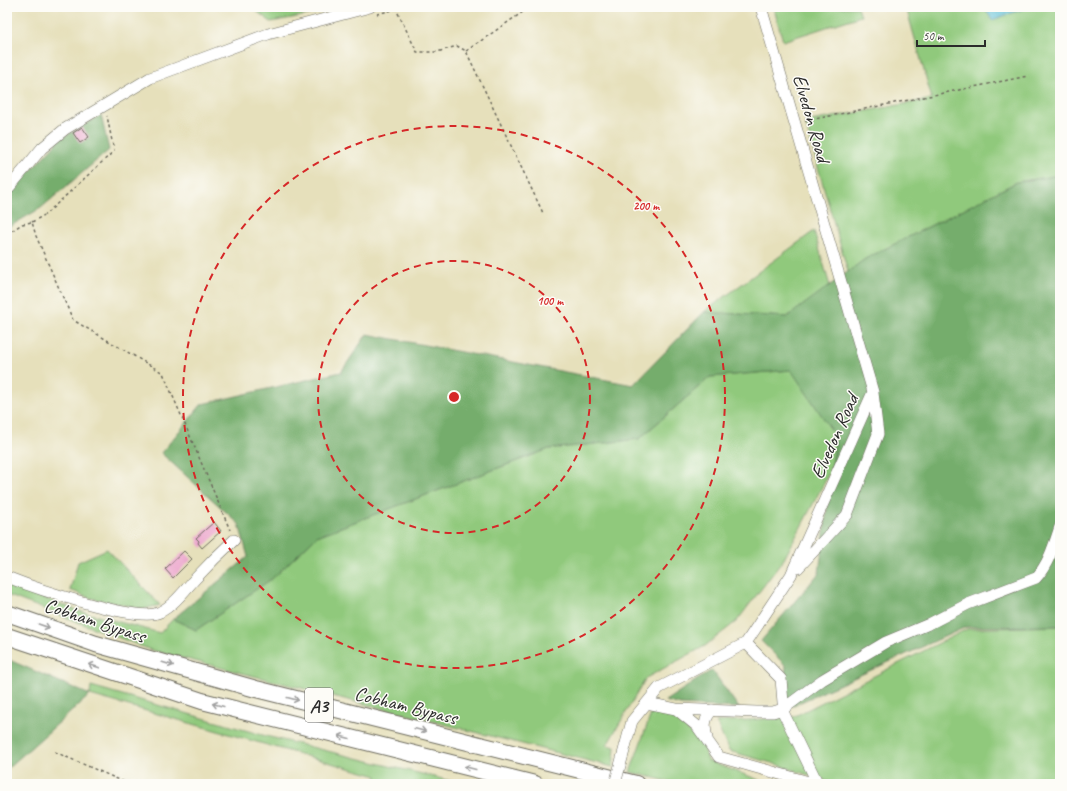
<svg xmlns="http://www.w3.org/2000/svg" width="1067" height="791" font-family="Caveat,sans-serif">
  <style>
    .green { fill: #90c97c; stroke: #5e7a54 }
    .forest { fill: #74ad6c; stroke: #506c4c }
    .water { fill: #58bed5; stroke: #427480 }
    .building { fill: #eca7cd }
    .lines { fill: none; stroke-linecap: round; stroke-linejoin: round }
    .minor-casing { stroke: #6c6a5d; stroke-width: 12 }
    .highway-casing { stroke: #6c6a5d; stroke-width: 18 }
    .path { stroke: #6c6a5d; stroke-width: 1.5; stroke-dasharray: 3 3; stroke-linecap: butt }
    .minor { stroke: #fff; stroke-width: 11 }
    .highway { stroke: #fff; stroke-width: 16 }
    .minor-bridge-casing { stroke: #6c6a5d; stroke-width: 12; stroke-linecap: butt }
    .minor-bridge { stroke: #fff; stroke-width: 11 }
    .oneway { stroke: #a0a0a0 }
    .ring { fill: none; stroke: #d62828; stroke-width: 2; stroke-dasharray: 7 5 }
    .labels { text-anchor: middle; stroke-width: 3; stroke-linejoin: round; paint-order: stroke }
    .shield { fill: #fdfcf7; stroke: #6a6a68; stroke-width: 1 }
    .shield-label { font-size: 19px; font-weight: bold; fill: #2b2b2b }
    .street-label { font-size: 20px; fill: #2b2b2b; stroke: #fdfcf7 }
    .centre { fill: #d62828; stroke: #fdfcf7; stroke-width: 2 }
    .ring-label { font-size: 12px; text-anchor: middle; font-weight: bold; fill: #d62828; stroke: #fdfcf7; stroke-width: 3; stroke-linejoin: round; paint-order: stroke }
  </style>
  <rect width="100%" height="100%" fill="#fdfcf7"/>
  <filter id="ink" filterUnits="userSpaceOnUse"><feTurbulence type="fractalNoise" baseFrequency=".025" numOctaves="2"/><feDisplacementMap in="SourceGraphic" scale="8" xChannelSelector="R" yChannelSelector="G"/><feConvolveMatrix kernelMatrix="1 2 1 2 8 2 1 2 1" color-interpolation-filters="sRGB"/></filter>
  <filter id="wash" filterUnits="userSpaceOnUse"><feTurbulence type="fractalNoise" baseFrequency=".012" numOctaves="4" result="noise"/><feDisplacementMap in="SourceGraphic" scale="16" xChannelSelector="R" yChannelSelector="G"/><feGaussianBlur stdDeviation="0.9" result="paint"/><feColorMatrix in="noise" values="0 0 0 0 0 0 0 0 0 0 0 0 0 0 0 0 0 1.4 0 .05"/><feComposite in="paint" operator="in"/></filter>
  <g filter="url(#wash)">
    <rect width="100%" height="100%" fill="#e6e0bb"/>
    <path class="green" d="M251 7H349L271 22Z
      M779 7H858L861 16 783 41 774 9Z
      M906 7H1060V175L1017 182 865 259 848 272 805 122 932 99Z
      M814 231 830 286 787 317 704 312Z
      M792 370 836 437 831 470 784 559 737 621 705 646 646 678 607 745 615 747 613 767 151 650 7 595V584L79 611 160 633 173 619 196 630 273 578 317 536 549 449 639 439 710 377Z
      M107 549 160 605 144 609 90 598 70 590 78 562Z
      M1060 626V784H835L779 765 729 751 716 722 793 717 967 629Z
      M91 686 266 736 463 784H394L376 779 377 776 90 695Z
      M651 714 673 716 704 746 708 761 770 784H679L630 772Z"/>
    <path class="forest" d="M101 115 109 150 41 208 7 228V199L18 184 60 139Z
      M1060 175V626L966 627 781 711 786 666 761 641 819 573 836 437 791 370 710 377 639 439 549 449 317 536 273 578 196 630 173 619 248 557 239 524 161 453 202 404 341 372 367 334 633 385 704 312 787 317 865 259 1017 182Z
      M7 659 90 695 7 769Z
      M712 670 739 708 680 705 665 701Z"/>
    <path class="water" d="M984 7H1029L992 20Z"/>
    <g id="blocks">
      <path class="building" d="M82 127 89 137 80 143 73 133Z
        M214 522 221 531 202 548 198 543 199 541 196 538Z
        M184 551 192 559 173 578 165 569Z"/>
    </g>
  </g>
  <g filter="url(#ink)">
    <use href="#blocks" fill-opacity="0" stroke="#6c6a5d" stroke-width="1"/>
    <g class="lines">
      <defs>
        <path id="minor" d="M7 190 42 148 65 129 150 78 268 34 370 7
          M798 568 847 515 878 434 873 393
          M7 577C32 587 139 624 160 612 174 605 185 590 195 579 208 565 221 552 234 540
          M746 643 781 679 784 714 818 784
          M647 703 676 709 697 726 719 757 816 784
          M676 709 757 712H773L783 709 822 680 886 642 929 624 968 604 1036 578C1049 563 1054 545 1060 527
          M707 738C704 726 704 719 712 710
          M625 747 632 721 659 688 746 643 791 575 873 392 761 7"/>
        <path id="highway" d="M7 613 96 644 256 689 636 784
          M7 636 202 701 535 784"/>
      </defs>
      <use href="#minor" class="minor-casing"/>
      <use href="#highway" class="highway-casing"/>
      <path class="path" d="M377 14 396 9 417 52H437L457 46 466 51 543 213
        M466 51 530 7
        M805 121 1028 76
        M32 222 46 214 114 151 107 116
        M7 234 22 224 32 222 36 236 73 320 163 373 230 530
        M55 752 129 784"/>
      <use href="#minor" class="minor"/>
      <use href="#highway" class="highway"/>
      <defs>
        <path id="minor-bridge" d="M615 784 625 747"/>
      </defs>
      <use href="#minor-bridge" class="minor-bridge-casing"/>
      <use href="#minor-bridge" class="minor-bridge"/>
    </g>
    <defs><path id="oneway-shaft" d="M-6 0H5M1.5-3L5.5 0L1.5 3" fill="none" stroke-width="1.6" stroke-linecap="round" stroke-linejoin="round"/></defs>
    <g class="oneway">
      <use href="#oneway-shaft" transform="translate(44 626) rotate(19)"/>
      <use href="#oneway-shaft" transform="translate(168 664) rotate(16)"/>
      <use href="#oneway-shaft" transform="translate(94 666) rotate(-162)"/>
      <use href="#oneway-shaft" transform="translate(293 699) rotate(14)"/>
      <use href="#oneway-shaft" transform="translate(218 705) rotate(-166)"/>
      <use href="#oneway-shaft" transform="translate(420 730) rotate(14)"/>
      <use href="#oneway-shaft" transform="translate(344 737) rotate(-166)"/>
      <use href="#oneway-shaft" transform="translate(470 768) rotate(-166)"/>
    </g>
  </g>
  <g class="ring">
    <circle cx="454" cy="397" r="136"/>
    <circle cx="454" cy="397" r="271"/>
  </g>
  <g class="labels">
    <rect class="shield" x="305" y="688" width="28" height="34" rx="3"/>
    <g class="shield-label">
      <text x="319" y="712">A3</text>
    </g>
    <g class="street-label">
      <text transform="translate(812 118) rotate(74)" y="7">Elvedon Road</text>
      <text transform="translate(834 436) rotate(-66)" y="7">Elvedon Road</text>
      <text transform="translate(95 620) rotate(18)" y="7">Cobham Bypass</text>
      <text transform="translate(406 705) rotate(14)" y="7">Cobham Bypass</text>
    </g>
  </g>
  <circle cx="454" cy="397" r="6" class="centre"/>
  <g class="ring-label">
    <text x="646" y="210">200 m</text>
    <text x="550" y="305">100 m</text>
  </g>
  <rect width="1067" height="791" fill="none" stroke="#fdfcf7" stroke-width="24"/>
  <path d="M917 40v6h68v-6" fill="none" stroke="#2b2b2b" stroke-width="2"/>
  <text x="923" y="40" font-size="12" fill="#2b2b2b" stroke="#fdfcf7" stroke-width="3" paint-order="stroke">50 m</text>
</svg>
